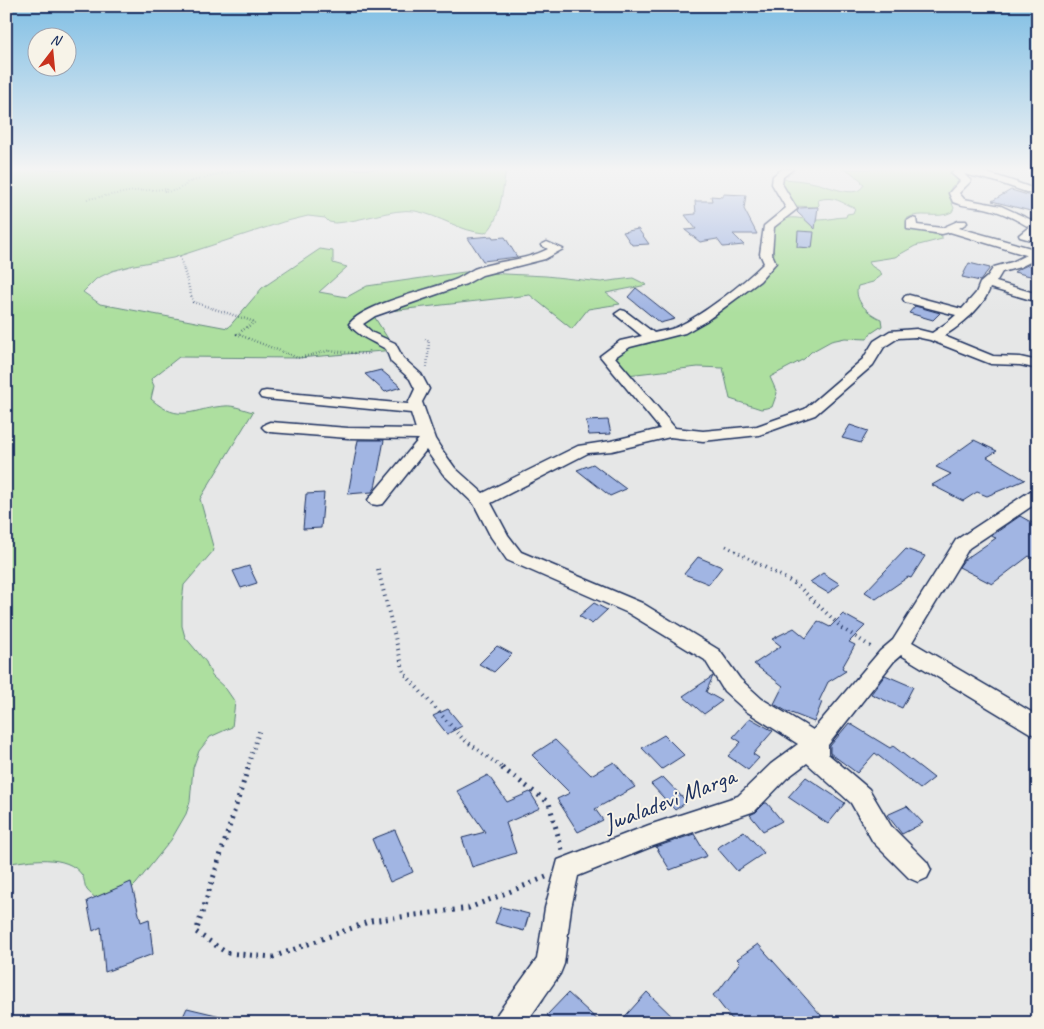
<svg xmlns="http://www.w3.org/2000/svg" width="1044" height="1029" font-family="Caveat,sans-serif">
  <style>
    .green { fill: #addf9f; stroke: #64877e }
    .building { fill: #a1b5e3; stroke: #1b2f5e }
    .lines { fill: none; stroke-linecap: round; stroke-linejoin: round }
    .minor-casing { stroke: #1b2f5e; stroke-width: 3 }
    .path-far4 { stroke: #1b2f5e; stroke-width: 2; stroke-dasharray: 0.5 2.5; stroke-linecap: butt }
    .path-far3 { stroke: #1b2f5e; stroke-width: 2.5; stroke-dasharray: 0.5 2.5; stroke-linecap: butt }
    .path-far2 { stroke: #1b2f5e; stroke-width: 3; stroke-dasharray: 1 4; stroke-linecap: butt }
    .path-far1 { stroke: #1b2f5e; stroke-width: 4; stroke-dasharray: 1 4.5; stroke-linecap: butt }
    .path { stroke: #1b2f5e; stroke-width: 5; stroke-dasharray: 2 5.5; stroke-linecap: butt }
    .minor { fill: #f7f3e8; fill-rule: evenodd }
    .labels { text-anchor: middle; stroke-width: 4; stroke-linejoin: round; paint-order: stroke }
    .near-street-label { font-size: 25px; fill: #1b2f5e; stroke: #f7f3e8 }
  </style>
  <rect width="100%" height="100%" fill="#e6e7e7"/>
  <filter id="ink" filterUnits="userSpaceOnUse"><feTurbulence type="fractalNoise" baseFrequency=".02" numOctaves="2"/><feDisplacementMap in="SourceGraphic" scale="10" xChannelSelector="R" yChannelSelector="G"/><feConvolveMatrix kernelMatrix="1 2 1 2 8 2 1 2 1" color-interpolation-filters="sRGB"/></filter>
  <g filter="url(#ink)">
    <path class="green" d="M6 169H508L506 170C503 187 500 224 485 233 461 232 439 215 415 211 392 208 359 222 335 223L329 222 325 218 308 216 283 222 173 258 134 265 112 271 96 279 83 292 100 304 228 328 262 288 320 249 333 251V263L347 267 319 292 347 297 367 286 464 272 546 276 601 282 633 278 647 285 606 293 620 304 588 309 572 329 530 295 372 313 395 350 298 358 179 357 151 379 154 386 151 399C181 425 192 408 225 406 234 405 244 410 253 412L200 499 214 550 184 585 182 602V626L185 637 206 662 212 676 226 689 235 702 232 727 210 737 199 751 193 768 190 802 186 814 171 840 136 884 125 895 99 901C95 897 90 894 87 890 84 886 85 879 82 875 67 853 28 860 6 864Z
      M842 169H950L953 175 960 179 959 183 952 186 948 194 954 208 952 212C937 220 920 210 906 219L907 222 922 231 942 236V239L915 246 895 257 869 261C870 269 880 268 882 275L873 282 858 286C853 301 869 314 881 319L882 326 870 334 867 339 845 338 831 341 811 352 804 359 770 377 777 393 772 407 761 409 730 399 723 368 698 367 627 375 613 356 630 345 647 344 713 318 716 316 713 315 734 299 741 297 739 295 761 276 771 271 770 269 774 253 771 247 773 242 769 232C791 210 792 220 819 220 828 220 836 217 846 217L847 214 853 213 855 208C841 203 835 195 818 200L819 205 817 207 794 206 787 196 780 179C789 179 805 181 815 183 827 185 858 201 864 184L861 182 862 181 849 171Z"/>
    <path class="building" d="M1011 190 1038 198V213L992 201Z
      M723 194 746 195 744 209 757 234H733L744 245 723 247 717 239 700 242 685 230 696 229 685 215 696 214 695 201H712L711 196 723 197Z
      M818 207 815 229 797 212 799 208Z
      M638 229 649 244 632 245 623 232Z
      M798 231 814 232 812 248 797 247Z
      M492 236 493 238 505 237 517 257 483 261 468 238Z
      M1038 260V278L1014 272 1017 270Z
      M969 263 990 268 980 281 962 277Z
      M636 288 675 319 660 323 628 297Z
      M915 306 940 313 933 320 909 313Z
      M381 370 401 387 385 392 365 374Z
      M608 420 611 434 589 435 586 421Z
      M850 425 868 431 861 443 842 438Z
      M358 440H384L375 488 372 492 348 494Z
      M974 440 997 451 987 457 1025 480 987 496 977 492 963 501 932 485 951 474 936 467Z
      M593 464 610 477 626 489 610 496 577 470Z
      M324 493 321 528 303 529 306 494Z
      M1020 516 1038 526V561L1029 556 992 584 959 567 964 560 996 538 991 536Z
      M906 549 925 556 911 578 908 577 876 599 865 592Z
      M698 557 722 567 709 584 684 574Z
      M249 566 257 583 241 588 233 571Z
      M823 573 840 584 828 593 810 582Z
      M594 603 607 610 592 624 579 616Z
      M843 614 865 626 849 642 855 645 842 668 846 671 828 682 819 701 822 702 814 722 786 711 774 704 783 686 754 664 781 646 772 639 794 628 806 638 818 621 830 627Z
      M497 646 512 654 494 672 479 664Z
      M885 675 913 687 902 708 871 694Z
      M713 676 706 692 722 701 704 714 683 696Z
      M448 709 462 726 447 734 433 716Z
      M750 718 773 731 753 754 759 758 748 770 728 756 741 742 733 737Z
      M849 723 890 748 893 746 934 778 920 789 875 753 857 773 830 753V746Z
      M664 735 684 755 662 769 642 748Z
      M555 740 591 775 614 762 635 787 595 809 603 820 578 832 557 799 570 793 532 755Z
      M488 775 507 802 530 792 540 808 506 823 516 853 472 867 462 838 485 832 457 791Z
      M663 777 687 802 675 810 651 784Z
      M806 777 845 803 828 824 788 797Z
      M765 803H767L782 821 763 831 750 815 756 812Z
      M907 806 923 823 902 834 887 815Z
      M395 830 413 872 390 882 372 839Z
      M744 831 764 853 737 871 717 848Z
      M694 834 707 856 670 870 656 847Z
      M131 882 141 922 149 919 153 954 105 972 101 927 93 931 87 901Z
      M501 907 529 914 524 931 495 923Z
      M758 944 828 1023H735L713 995 720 989 740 962 737 959Z
      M647 992 679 1023H619Z
      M568 993 601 1023H555L547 1015Z
      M187 1008 229 1018 228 1023H180Z"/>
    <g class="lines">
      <defs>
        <path id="minor" d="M782 169H793L783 177 782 184 797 209 774 227 772 254 776 263 774 265 760 281 706 321 685 333 630 347 615 357 675 428 703 431 757 426 805 409 863 359 874 341 890 331 916 329 932 333 948 322 956 315 905 302 903 299 905 296 909 295 962 309 976 293 980 283 987 277 994 267 1012 262 1026 255 950 232 942 234 907 229V221L912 218 916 219 917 225 942 228 958 221H966L967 223 959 228 1038 250V258L1020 267 1002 272 996 282 1038 294V302L990 288C983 308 961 325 944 336L993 356 1020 357 1038 361V369L1020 365 991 364 930 340 916 337 898 338 884 347 873 365 815 415 759 435 703 441 670 437 612 451 588 453 491 503 508 535 521 552 642 603 719 650 740 679 762 699 813 730 880 651 893 640 956 540 1032 490 1038 489V502L969 548 912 642 1038 716V736L1030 733 901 655 894 661 828 745V754L869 789 891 826 927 862 931 870 927 878 918 882 909 878 873 842 851 803 807 763 787 778 755 811 653 846 578 876 571 908 564 964 560 974 526 1023H493L498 1013 537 959 545 908 558 860 649 825 738 796 771 764 798 744 746 711 724 691 705 660 628 613 507 560 491 537 474 504 443 474 426 450 383 504 377 505 371 504 368 500 371 496 419 439 348 438 270 432 265 430 262 427 265 424 270 422 348 428 416 429 411 413 266 399 261 398 259 395 261 392 266 391 408 404 415 389 410 379 391 362 386 349C372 341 359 337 349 324 365 303 431 290 457 279 463 276 468 272 474 269 498 260 525 261 548 249L541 245 547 242 563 249 545 259 482 275 466 284 375 316 363 324 373 333 395 343 403 358 421 374 429 389 422 402 435 439 442 450 455 468 483 493 578 446 611 441 660 429 600 356 620 341 642 336 615 314 621 310 625 311 654 333C661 331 670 330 677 327 704 314 743 284 764 263L760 254 764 226 786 208 772 184 773 176Z
          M957 169C983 169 1012 181 1038 190V196L994 181 964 174 971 181 959 193 964 199 1001 206 1038 223V231L1033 234 1038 236V242L1020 237 1019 235 1029 227C1016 219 1000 211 985 208 974 206 964 207 953 202L949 193 960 181 951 173Z"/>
      </defs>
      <use href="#minor" class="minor-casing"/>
      <path class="path-far4" d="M87 199 134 191 167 189 164 192 173 191 185 186 186 183 219 174 259 169
        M180 257 184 271"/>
      <path class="path-far3" d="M184 270 193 302 255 322 237 334 298 358 328 351 369 354V349
        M425 339 429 341 427 369"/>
      <path class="path-far2" d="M726 546 757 563"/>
      <path class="path-far1" d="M755 562 797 585 842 628 873 648
        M378 569 404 673 462 738 504 769
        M247 769 260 729"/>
      <path class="path" d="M248 768 196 932 227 953 273 957 371 921 469 908 546 877
        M502 768 549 803 562 850"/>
      <use href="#minor" class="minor"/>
    </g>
  </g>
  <linearGradient id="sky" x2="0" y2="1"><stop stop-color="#7fbee4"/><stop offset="0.54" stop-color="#f4f4f4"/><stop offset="1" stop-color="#f4f4f4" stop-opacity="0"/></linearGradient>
  <rect width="1044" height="313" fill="url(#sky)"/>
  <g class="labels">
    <g class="near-street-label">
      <text transform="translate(669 799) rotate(-21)" y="9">Jwaladevi Marga</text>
    </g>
  </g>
  <rect width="1044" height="1029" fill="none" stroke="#f7f3e8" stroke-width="25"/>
  <rect x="12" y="12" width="1019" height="1004" fill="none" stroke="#1b2f5e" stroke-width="2" filter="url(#ink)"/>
  <g transform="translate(52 52) rotate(16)"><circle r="24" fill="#f7f3e8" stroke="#9fa5b1"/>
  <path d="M0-4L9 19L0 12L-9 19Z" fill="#c8321e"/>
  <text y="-8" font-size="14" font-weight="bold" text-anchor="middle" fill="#1b2f5e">N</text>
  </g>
</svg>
